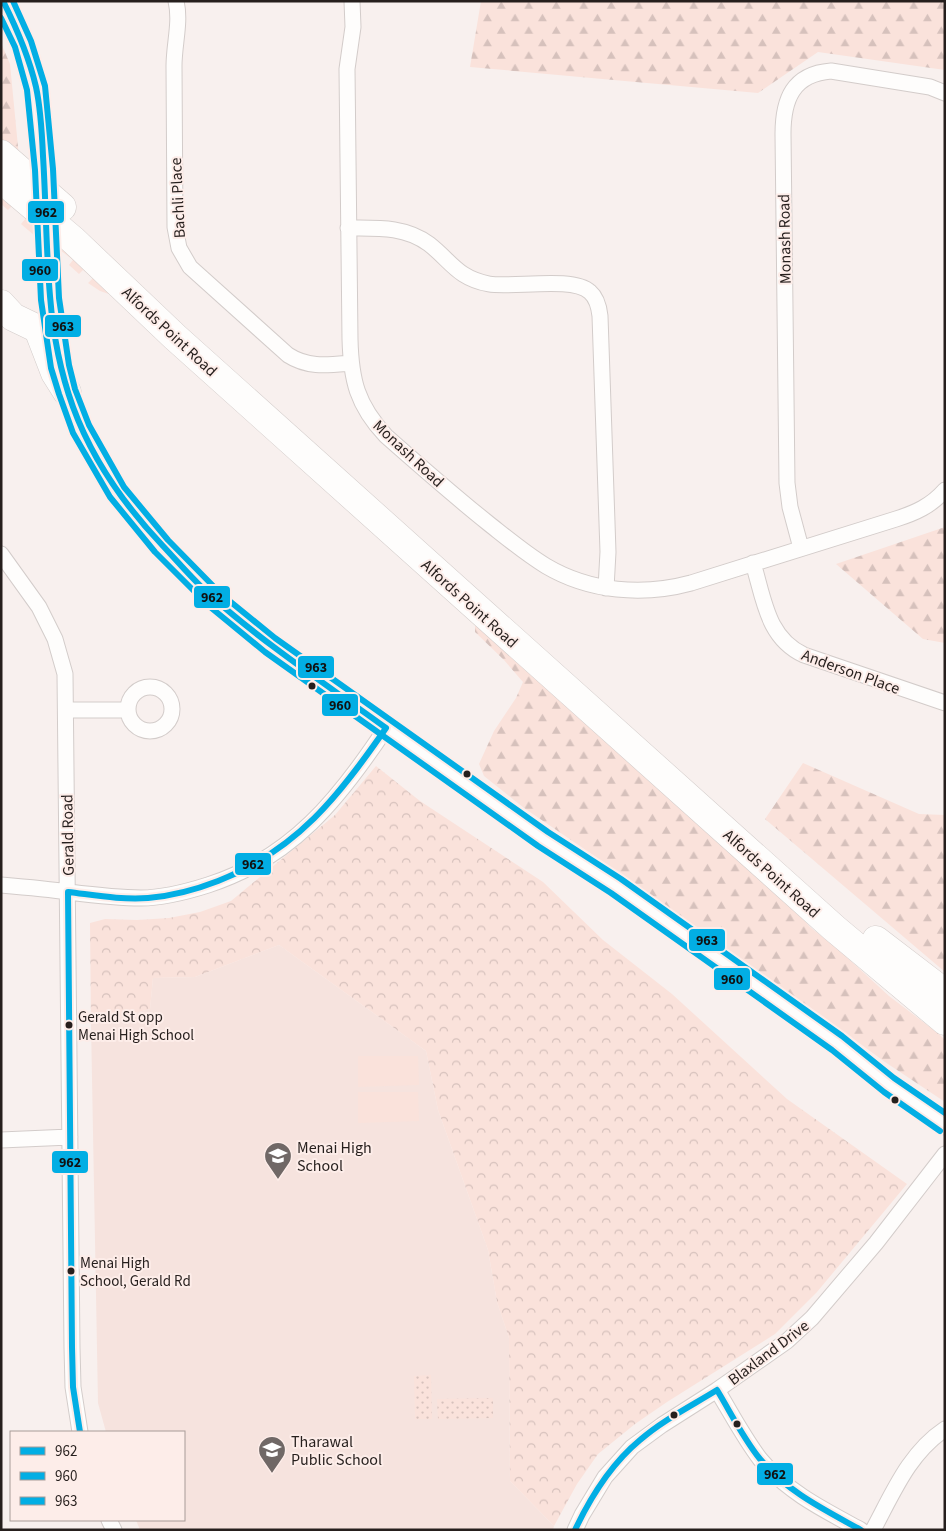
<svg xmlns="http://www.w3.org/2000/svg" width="946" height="1531" font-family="'Source Sans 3',sans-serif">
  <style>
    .built { fill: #f6e3de }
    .grass { fill: #fae2db }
    .forest { fill: url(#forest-firs) }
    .park { fill: url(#park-crowns) }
    .garden { fill: url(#garden-dots) }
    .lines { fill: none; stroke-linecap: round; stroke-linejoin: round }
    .street-casing { stroke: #d3ccca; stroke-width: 17 }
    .secondary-casing { stroke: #d3ccca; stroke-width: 23 }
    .highway-casing { stroke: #d3ccca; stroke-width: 29 }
    .street { stroke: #fefdfc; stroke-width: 15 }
    .secondary { stroke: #fefdfc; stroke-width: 21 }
    .highway { stroke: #fefdfc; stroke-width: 28 }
    .secondary-bridge-casing { stroke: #d3ccca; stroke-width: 23; stroke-linecap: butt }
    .secondary-bridge { stroke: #fefdfc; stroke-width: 21 }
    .bus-1-casing { stroke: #fdede9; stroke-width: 10 }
    .bus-2-casing { stroke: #fdede9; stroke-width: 10 }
    .bus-3-casing { stroke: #fdede9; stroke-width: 10 }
    .bus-1 { stroke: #02aee4; stroke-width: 6 }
    .bus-2 { stroke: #02aee4; stroke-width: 6 }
    .bus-3 { stroke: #02aee4; stroke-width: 6 }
    .bus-dot { fill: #261f1d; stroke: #fdede9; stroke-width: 2 }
    .labels { text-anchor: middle; stroke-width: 4; stroke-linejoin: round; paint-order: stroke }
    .bus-label { font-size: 15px; fill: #261f1d; stroke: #fdede9; text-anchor: start }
    .street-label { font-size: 16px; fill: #261f1d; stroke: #fdede9 }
    .poi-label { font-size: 16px; fill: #261f1d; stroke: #fdede9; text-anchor: start }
    .line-badge { stroke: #fdede9; stroke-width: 2 }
    .pale-badge-label { font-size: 14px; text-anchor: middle; font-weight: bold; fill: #111 }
  </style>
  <defs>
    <pattern id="forest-firs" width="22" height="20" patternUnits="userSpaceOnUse" patternTransform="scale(1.25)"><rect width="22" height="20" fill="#fae2db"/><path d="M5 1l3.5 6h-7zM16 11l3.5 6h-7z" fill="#d6c1bc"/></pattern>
    <pattern id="park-crowns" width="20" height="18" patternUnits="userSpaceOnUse" patternTransform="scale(1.25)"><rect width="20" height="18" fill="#fae2db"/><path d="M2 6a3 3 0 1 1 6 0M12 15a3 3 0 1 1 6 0" fill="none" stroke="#d6c1bc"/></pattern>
    <pattern id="garden-dots" width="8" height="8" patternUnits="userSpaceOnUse" patternTransform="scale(1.25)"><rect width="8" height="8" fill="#fae2db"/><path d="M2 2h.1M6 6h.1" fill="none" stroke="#d6c1bc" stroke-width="1.8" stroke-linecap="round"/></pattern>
  </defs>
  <rect width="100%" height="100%" fill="#f8f0ee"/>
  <path class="built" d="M279 945 426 1051 438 1110 488 1250 497 1302 509 1338 510 1481 554 1526 553 1530H140L136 1520H184V1432H106L98 1403 91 1024 150 1009 153 978 195 977Z"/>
  <path class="grass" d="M1 191 114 290 109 294 100 291 88 283 93 278 83 270 79 274 69 265 73 260 60 250 56 254 21 224 26 218 12 206 8 210 1 204Z
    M358 1056H418L419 1085 358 1087Z
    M358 1092H418L419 1121 358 1123Z"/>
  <path class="forest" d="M481 1H945V70L818 52 758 93 470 67Z
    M1 43 10 64 19 157 1 140Z
    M945 527V643L923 639 836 564Z
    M478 624 797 912 810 927 839 950 889 996 939 1034 945 1040V1102L885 1062 818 1013 754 971 640 887 524 808 484 776 479 764 494 731 516 698 523 682 504 660 475 632V626Z
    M803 763 919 814 945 815V972L765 819Z"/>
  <path class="park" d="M376 766 420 801 543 882 603 940 672 994 787 1099 907 1184 817 1292 775 1334 667 1402 635 1424 598 1454 577 1484 554 1526 510 1481 509 1338 497 1302 488 1250 438 1110 426 1051 279 945 195 977 153 978 150 1009 91 1024 90 923 105 919 137 920 169 918 200 912 231 901 335 815Z"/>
  <path class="garden" d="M431 1375 432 1419H415L414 1376Z
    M493 1398V1418L438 1419 437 1399Z"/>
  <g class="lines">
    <defs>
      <path id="street" d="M176 1C181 22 174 44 174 66 174 120 175 174 175 227L179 248 190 267 288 355C308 368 328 365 351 363
        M352 1 353 27 347 69 350 339C351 380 357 405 386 436 420 466 453 495 488 523 507 538 526 554 546 566 590 592 643 596 691 583L896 519C915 513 931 506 945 490
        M348 228C377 228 405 226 429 244 451 261 457 278 489 284 513 288 573 276 590 292 597 298 599 307 600 316L608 552 606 588
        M801 548 790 507 787 483 783 134C783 99 793 74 831 71L930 87 945 93
        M1 554 39 607 55 639 65 674 72 1347 73 1387 80 1432
        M753 563C764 599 767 638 804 655L945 703
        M128 709a22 22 0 1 1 44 0a22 22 0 1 1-44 0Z
        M66 710H128
        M1 885C24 887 47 889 69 892 93 895 117 898 141 898 164 898 186 892 208 885 292 858 339 799 386 728
        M1 1140 70 1137
        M717 1390C731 1413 744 1438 760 1459 787 1492 824 1510 861 1530
        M109 1520 114 1530
        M575 1530 582 1515 605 1477 632 1447 662 1425 717 1390 787 1341 812 1318 876 1243 945 1154
        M873 1530C893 1493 909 1453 945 1429"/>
      <path id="secondary" d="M3 1 23 44 36 88 44 169
        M50 299 60 367 73 411 88 443 117 492 162 546 215 600 270 645 386 728 543 839 635 900 837 1043 889 1085 945 1124"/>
      <path id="highway" d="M1 154 62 207
        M1 179 73 240 175 337 834 928 945 1021
        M1 304 13 317 38 329 55 373 67 392
        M876 940 945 993"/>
    </defs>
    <use href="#street" class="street-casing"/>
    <use href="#secondary" class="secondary-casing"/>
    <use href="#highway" class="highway-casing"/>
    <use href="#street" class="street"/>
    <use href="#secondary" class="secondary"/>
    <use href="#highway" class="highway"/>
    <defs>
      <path id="secondary-bridge" d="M44 169 50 299"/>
    </defs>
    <use href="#secondary-bridge" class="secondary-bridge-casing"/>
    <use href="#secondary-bridge" class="secondary-bridge"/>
    <defs>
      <path id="bus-1" d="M3 1C17 29 29 57 36 87 41 110 42 133 43 156 46 203 46 250 50 296 53 334 60 371 73 407 92 459 125 506 163 546 179 563 194 581 211 596 266 645 327 685 386 728
        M68 892 72 1347 73 1387 80 1432
        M68 892C94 895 121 900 148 898 172 896 195 890 218 881 297 850 339 796 386 728
        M717 1390C731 1413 743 1438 760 1459 786 1491 825 1510 861 1530
        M575 1530C591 1496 611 1464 640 1440 663 1420 691 1406 717 1390"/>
      <path id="bus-2" d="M1 18 15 47 27 90 35 170 41 300 51 368 59 394 73 433 110 497 155 552 209 606 265 652 538 846 611 893 832 1050 884 1092 940 1131"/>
      <path id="bus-3" d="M13 1 31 41 45 86 53 169 59 298 69 365 75 389 89 425 124 487 168 540 221 594 275 638 548 832 621 879 842 1036 894 1078 945 1113"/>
    </defs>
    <use href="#bus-1" class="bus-1-casing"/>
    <use href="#bus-2" class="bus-2-casing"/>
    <use href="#bus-3" class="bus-3-casing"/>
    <use href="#bus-1" class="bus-1"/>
    <use href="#bus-2" class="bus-2"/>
    <use href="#bus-3" class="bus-3"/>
  </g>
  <defs>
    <symbol id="school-pin" viewBox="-11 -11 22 30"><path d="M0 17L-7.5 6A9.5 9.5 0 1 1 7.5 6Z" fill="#706866" stroke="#fdede9"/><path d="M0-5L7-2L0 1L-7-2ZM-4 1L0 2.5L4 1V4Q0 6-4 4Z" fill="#fff"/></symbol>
  </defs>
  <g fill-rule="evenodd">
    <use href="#school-pin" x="262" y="1140" width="32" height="43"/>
    <use href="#school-pin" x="256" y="1434" width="32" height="43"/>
  </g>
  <g class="bus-dot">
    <circle cx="312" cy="686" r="4.5"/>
    <circle cx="467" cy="774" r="4.5"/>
    <circle cx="69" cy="1025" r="4.5"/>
    <circle cx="895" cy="1100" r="4.5"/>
    <circle cx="71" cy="1271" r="4.5"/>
    <circle cx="674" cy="1415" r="4.5"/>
    <circle cx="737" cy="1424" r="4.5"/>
  </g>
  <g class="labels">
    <g class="bus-label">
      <text x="78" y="1022">Gerald St opp<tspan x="78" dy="18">Menai High School</tspan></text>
      <text x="80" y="1268">Menai High<tspan x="80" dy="18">School, Gerald Rd</tspan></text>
    </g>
    <g class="street-label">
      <text transform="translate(177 198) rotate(-93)" y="6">Bachli Place</text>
      <text transform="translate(784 239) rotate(-91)" y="6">Monash Road</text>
      <text transform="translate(170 331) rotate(43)" y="6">Alfords Point Road</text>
      <text transform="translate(409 453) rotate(43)" y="6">Monash Road</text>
      <text transform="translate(470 603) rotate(42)" y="6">Alfords Point Road</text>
      <text transform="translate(851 671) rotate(20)" y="6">Anderson Place</text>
      <text transform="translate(67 835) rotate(-91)" y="6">Gerald Road</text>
      <text transform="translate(772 873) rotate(42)" y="6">Alfords Point Road</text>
      <text transform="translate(768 1352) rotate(-37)" y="6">Blaxland Drive</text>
    </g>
    <g class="poi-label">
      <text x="297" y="1153">Menai High<tspan x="297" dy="18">School</tspan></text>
      <text x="291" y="1447">Tharawal<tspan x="291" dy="18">Public School</tspan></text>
    </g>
  </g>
  <g class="line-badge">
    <rect x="27" y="200" width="38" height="24" rx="5" fill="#02aee4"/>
    <rect x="21" y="258" width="38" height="24" rx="5" fill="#02aee4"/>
    <rect x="44" y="314" width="38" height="24" rx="5" fill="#02aee4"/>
    <rect x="193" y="585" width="38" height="24" rx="5" fill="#02aee4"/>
    <rect x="297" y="655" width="38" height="24" rx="5" fill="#02aee4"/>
    <rect x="321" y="693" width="38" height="24" rx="5" fill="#02aee4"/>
    <rect x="234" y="852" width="38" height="24" rx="5" fill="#02aee4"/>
    <rect x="688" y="928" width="38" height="24" rx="5" fill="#02aee4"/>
    <rect x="713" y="967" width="38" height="24" rx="5" fill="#02aee4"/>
    <rect x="51" y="1150" width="38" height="24" rx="5" fill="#02aee4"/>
    <rect x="756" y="1462" width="38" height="24" rx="5" fill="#02aee4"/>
  </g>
  <g class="pale-badge-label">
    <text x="46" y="217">962</text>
    <text x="40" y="275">960</text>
    <text x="63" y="331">963</text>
    <text x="212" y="602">962</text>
    <text x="316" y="672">963</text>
    <text x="340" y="710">960</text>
    <text x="253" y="869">962</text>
    <text x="707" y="945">963</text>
    <text x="732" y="984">960</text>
    <text x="70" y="1167">962</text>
    <text x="775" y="1479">962</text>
  </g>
  <rect width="946" height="1531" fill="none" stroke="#261f1d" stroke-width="5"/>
  <rect x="10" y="1431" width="175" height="90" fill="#fdede9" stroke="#a79b97"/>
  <rect x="20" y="1447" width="25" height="8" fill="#02aee4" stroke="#a79b97"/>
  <text x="55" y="1456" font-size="15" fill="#261f1d">962</text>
  <rect x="20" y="1472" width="25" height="8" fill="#02aee4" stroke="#a79b97"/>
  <text x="55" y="1481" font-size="15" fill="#261f1d">960</text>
  <rect x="20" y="1497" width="25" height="8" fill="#02aee4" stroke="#a79b97"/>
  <text x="55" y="1506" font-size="15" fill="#261f1d">963</text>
</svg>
